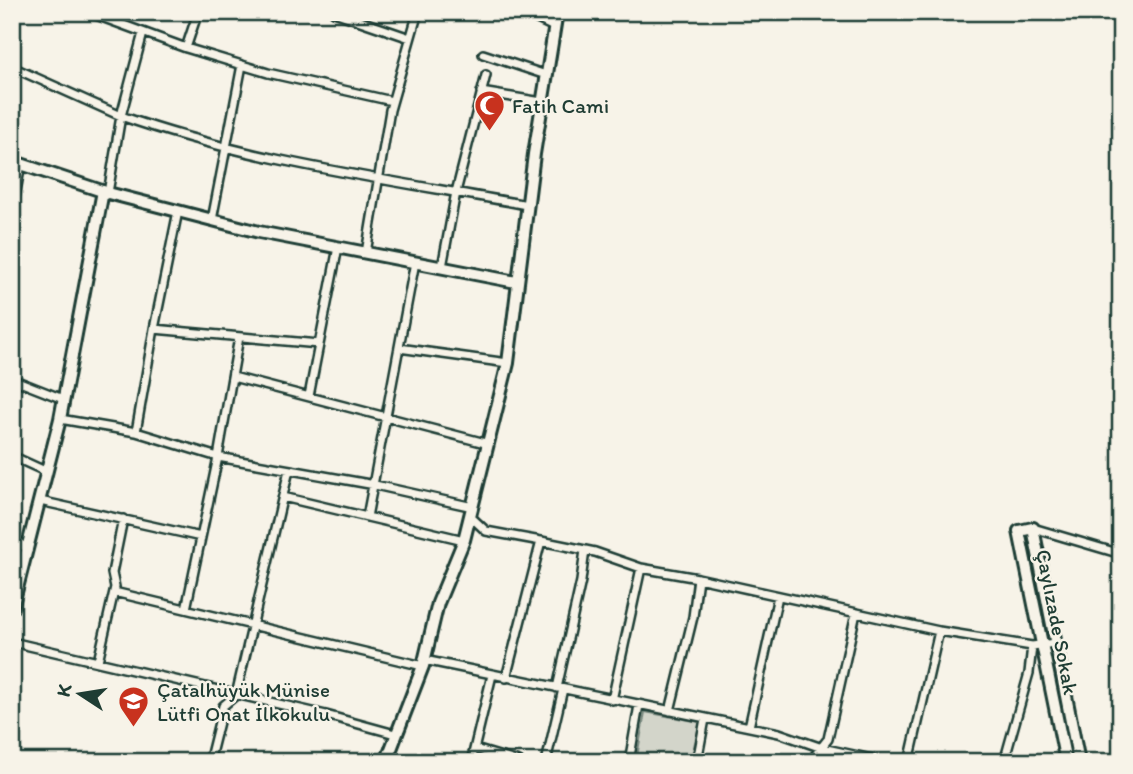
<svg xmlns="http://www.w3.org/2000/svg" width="1133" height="774" font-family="Itim,sans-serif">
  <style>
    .green { fill: #d3d5ca; stroke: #79897f; stroke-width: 2 }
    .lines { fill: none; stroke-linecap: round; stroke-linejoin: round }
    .street-casing { stroke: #1f3d34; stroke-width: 12 }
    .secondary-casing { stroke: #1f3d34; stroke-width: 16 }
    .street { stroke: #f7f3e8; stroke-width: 7 }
    .secondary { stroke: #f7f3e8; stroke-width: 10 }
    .labels { text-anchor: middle; stroke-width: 5; stroke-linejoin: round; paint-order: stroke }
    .poi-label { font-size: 21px; fill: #1f3d34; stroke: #f7f3e8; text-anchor: start }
    .street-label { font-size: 21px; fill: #1f3d34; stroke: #f7f3e8 }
  </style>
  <rect width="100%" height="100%" fill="#f7f3e8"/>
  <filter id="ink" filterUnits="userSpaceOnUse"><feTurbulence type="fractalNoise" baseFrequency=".0143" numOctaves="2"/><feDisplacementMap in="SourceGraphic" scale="14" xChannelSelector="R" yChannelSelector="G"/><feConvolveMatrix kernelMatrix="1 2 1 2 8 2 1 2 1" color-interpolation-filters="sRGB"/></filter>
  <g filter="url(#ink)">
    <path class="green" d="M645 712 700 722 691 759 688 762H636Z"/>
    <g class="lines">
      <defs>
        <path id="street" d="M88 12 186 48 198 12
          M334 12 410 38
          M523 12 554 27
          M143 33 121 116C251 162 391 180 527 205
          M186 48 268 73 392 101
          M483 54 546 75
          M12 67 121 116 108 193
          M481 92 542 102
          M12 214 21 164
          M212 220 242 65
          M366 253 390 110 418 12
          M442 267 456 192 486 75
          M154 329 319 344
          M399 348 508 363
          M233 377 489 444
          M12 379 63 399
          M309 396 338 247
          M60 419 136 432 218 457 375 485 473 507
          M136 432 154 329 178 211
          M12 456 47 472
          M283 497 464 540
          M40 501 201 537
          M367 517 415 262
          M471 517 486 531 541 541
          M1033 528 1121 554
          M12 536 28 551
          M114 592 423 666
          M186 609 218 457 239 337
          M12 642 326 715 395 734
          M424 660 779 733 822 748 886 762
          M98 661 115 587 112 573 123 519
          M506 678 541 541 595 552 641 568 698 578 939 631 1032 646 1055 643
          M557 688 581 581 585 550
          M612 700 641 568
          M670 711 693 617 698 578
          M749 727 778 596
          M475 749 519 762
          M209 762 223 706 236 695 289 470
          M471 762 492 675
          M546 762 563 689
          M629 762 639 705
          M694 762 699 751 705 719
          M810 762 828 739 856 613
          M909 762 939 631
          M1004 762 1029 673 1032 646"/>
        <path id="secondary" d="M12 161 108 193 259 232 516 282
          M12 608 60 419 103 191
          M386 762 423 666 438 603 464 540 508 363 534 154 557 12
          M1066 762 1019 531 1033 528 1079 762"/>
      </defs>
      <use href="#street" class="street-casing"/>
      <use href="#secondary" class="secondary-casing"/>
      <use href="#street" class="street"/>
      <use href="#secondary" class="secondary"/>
    </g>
  </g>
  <defs>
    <symbol id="mosque-pin" viewBox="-11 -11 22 30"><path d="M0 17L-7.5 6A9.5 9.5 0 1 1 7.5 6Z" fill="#c8321e" stroke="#f7f3e8"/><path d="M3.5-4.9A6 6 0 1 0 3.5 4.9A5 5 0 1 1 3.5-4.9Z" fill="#fff"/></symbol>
    <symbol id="school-pin" viewBox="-11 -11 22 30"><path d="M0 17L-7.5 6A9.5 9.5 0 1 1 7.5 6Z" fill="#c8321e" stroke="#f7f3e8"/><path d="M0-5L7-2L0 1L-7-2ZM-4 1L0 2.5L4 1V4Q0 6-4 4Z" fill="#fff"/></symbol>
  </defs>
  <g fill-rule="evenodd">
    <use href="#mosque-pin" x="472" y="88" width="35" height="47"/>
    <use href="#school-pin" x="116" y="684" width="35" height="47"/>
  </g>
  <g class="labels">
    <g class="poi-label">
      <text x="512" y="113">Fatih Cami</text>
      <text x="157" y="697">Çatalhüyük Münise<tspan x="157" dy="24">Lütfi Onat İlkokulu</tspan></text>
    </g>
    <g class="street-label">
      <text transform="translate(1057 622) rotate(79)" y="7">Çaylızade Sokak</text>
    </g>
  </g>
  <rect width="1133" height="774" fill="none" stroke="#f7f3e8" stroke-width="42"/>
  <rect x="21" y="21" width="1091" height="732" fill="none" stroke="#1f3d34" stroke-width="2.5" filter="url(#ink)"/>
  <g transform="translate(80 694) rotate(282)" stroke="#f7f3e8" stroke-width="5" paint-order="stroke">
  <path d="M0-5L12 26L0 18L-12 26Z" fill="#1f3d34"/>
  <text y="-10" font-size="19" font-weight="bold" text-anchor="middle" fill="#1f3d34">K</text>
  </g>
</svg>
